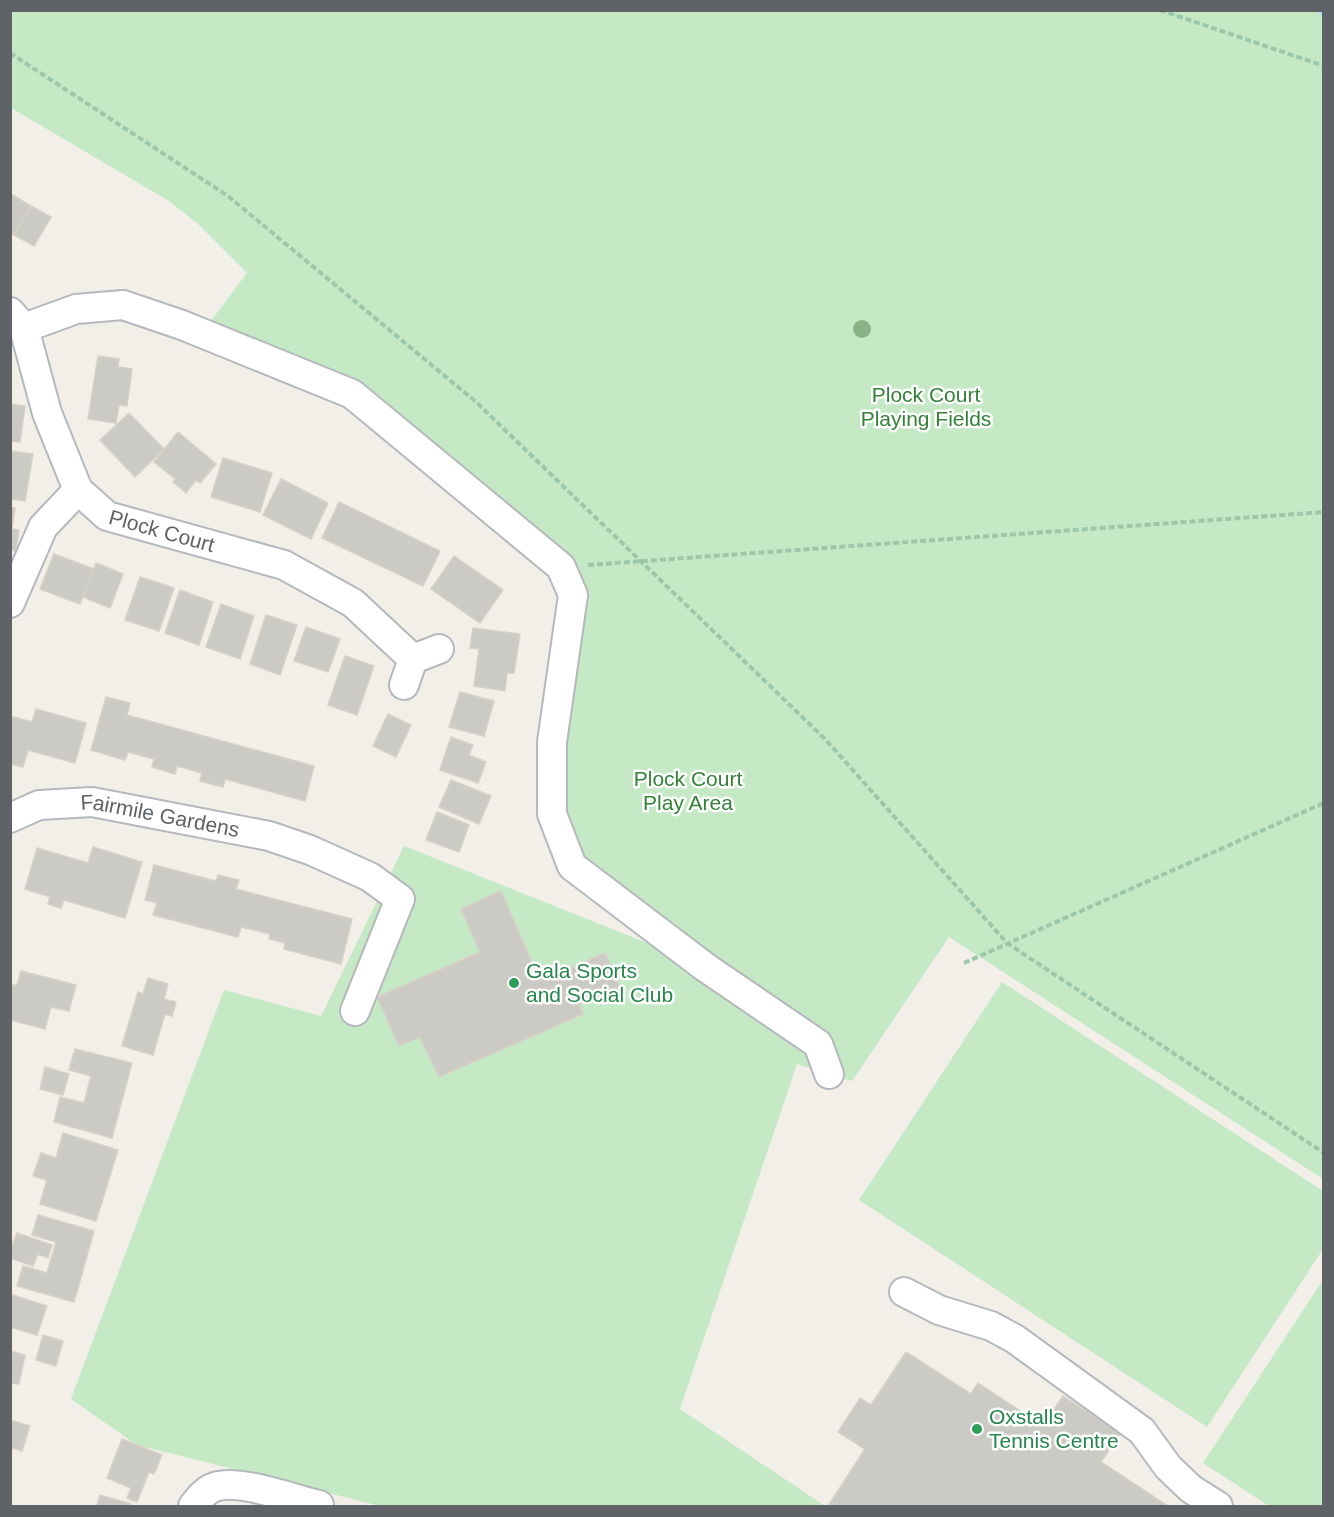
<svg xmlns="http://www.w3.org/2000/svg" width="1334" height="1517" font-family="Helvetica,sans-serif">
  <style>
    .green { fill: #c5e8c5 }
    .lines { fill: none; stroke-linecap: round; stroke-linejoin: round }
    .stream { stroke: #aadaff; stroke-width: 8 }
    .building { fill: #cccac5; stroke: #d6d1c6; stroke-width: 1.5 }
    .minor-casing { stroke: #b5b8bc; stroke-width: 32 }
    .path { stroke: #9cc7a9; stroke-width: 4; stroke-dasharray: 6 3; stroke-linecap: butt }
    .minor { stroke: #fff; stroke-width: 28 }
    .tree { fill: #89b387 }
    .leisure-dot { fill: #2e9e5b; stroke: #fff; stroke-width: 2 }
    .labels { text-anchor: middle; stroke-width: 5; stroke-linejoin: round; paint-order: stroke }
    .park-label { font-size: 21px; fill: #348238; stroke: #fff }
    .street-label { font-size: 21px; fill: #5f6368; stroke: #fff }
    .leisure-label { font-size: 21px; fill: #27864d; stroke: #fff; text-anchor: start }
  </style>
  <rect width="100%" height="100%" fill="#f1efe8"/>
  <path class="green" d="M11 11H1323V1179L949 937 852 1081 797 1064 680 1409 825 1506H380L137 1445 71 1399 224 990 321 1016 404 846 702 965 572 866 552 814 573 595 352 394 202 333 247 273 197 223 169 201 11 108Z
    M1002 982 1323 1191V1249L1207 1427 859 1200Z
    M1323 1280V1506H1269L1203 1463Z"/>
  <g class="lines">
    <path class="stream" d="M1321 10 1324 12"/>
  </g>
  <path class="building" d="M11 194 31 206 14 235 10 233Z
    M31 206 51 217 34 246 14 235Z
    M98 356 119 359 118 367 132 369 127 406 119 405 116 423 88 419Z
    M10 404 25 406 20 442 10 441Z
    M129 413 164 449 135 477 100 440Z
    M178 432 216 464 200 483 196 480 186 493 173 482 175 479 154 462Z
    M10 451 33 454 25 501 10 499Z
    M223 458 272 473 260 512 211 497Z
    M281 479 328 503 311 539 263 515Z
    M339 502 440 551 423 586 322 538Z
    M10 507 15 508 12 529 19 530 16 551 10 550Z
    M54 554 94 569 80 604 40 589Z
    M454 556 503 590 480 623 431 589Z
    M96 563 123 574 110 608 83 597Z
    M140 577 174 588 159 631 125 620Z
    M180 590 213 602 199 645 165 633Z
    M221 604 254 616 240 659 206 647Z
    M266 615 297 625 280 675 250 664Z
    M306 627 340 639 328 672 294 661Z
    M473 628 520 634 514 673H507L505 691 474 686 479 649 470 648Z
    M345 656 374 666 357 715 328 705Z
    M460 692 494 701 484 736 449 727Z
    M106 697 130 703 127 715 314 766 305 801 225 779 223 787 200 781 202 773 177 766 175 774 152 767 154 759 128 752 125 760 91 750Z
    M36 709 86 723 75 763 28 750 23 767 10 764V716L32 722Z
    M388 714 411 725 396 757 373 746Z
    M451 737 473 745 469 755 486 762 478 783 440 770Z
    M451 780 491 796 479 824 439 807Z
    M437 812 469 825 459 852 426 840Z
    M93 847 142 862 125 918 64 900 61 908 48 904 50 897 25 889 37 848 88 863Z
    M154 865 216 881 218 875 239 880 236 889 352 919 341 964 284 949 285 943 269 939 270 934 241 927 238 937 153 915 157 903 145 900Z
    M501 891 539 979 563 968 564 971 605 953 620 987 579 1005 583 1014 439 1077 420 1037 399 1046 377 997 480 952 461 909Z
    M21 971 76 985 69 1011 51 1007 45 1029 10 1020V994L13 985H17Z
    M148 978 168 984 164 999 176 1002 172 1016 165 1014 153 1055 122 1046 138 992 143 994Z
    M75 1049 132 1063 112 1138 54 1122 60 1097 84 1103 91 1076 69 1070Z
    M45 1067 69 1074 63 1095 40 1089Z
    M63 1133 118 1150 96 1221 40 1204 47 1180 33 1176 41 1153 56 1158Z
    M38 1215 94 1231 74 1302 17 1286 23 1266 47 1273 56 1242 32 1235Z
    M17 1233 52 1245 48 1258 38 1254 33 1266 10 1258V1251Z
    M10 1294 47 1306 37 1335 10 1327Z
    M43 1335 63 1341 56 1366 36 1360Z
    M10 1351 25 1355 19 1384 10 1383Z
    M906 1352 971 1394 978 1383 1043 1426 1063 1396 1120 1433 1101 1462 1168 1506H828L865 1449 838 1432 860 1398 871 1405Z
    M10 1420 30 1426 22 1451 10 1447Z
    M122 1439 162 1455 154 1474 149 1472 137 1502 127 1498 131 1488 107 1478Z
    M100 1495 131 1504V1506H97Z"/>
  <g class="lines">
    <defs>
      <g id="minor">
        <path id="s1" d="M10 312 24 328 47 413 78 490 107 516 284 565 353 603 413 659 439 649"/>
        <path d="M24 328 76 309 123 305 182 325 352 394 561 567 573 595 552 742V814L572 866 705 967 818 1044 829 1074"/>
        <path d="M10 603 43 527 78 490"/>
        <path d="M404 685 413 659"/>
        <path id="s2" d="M10 818 39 805 92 802 269 836 310 850 370 877 400 899 355 1011"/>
        <path d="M904 1292 939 1310 991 1326 1015 1339 1142 1431 1168 1467 1191 1489 1218 1506"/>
        <path d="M193 1506C199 1498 207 1488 218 1486 242 1480 293 1499 319 1505"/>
      </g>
    </defs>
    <use href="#minor" class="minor-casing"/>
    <path class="path" d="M1160 10 1324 66
      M10 53 228 196 475 401 826 740 1007 943 1324 1153
      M588 565 1324 512
      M964 963 1324 803"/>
    <use href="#minor" class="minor"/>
  </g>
  <circle class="tree" cx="862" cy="329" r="9"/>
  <g class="leisure-dot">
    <circle cx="514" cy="983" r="6"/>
    <circle cx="977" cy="1429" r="6"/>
  </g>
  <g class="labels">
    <g class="park-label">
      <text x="926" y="402">Plock Court<tspan x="926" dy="24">Playing Fields</tspan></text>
      <text x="688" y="786">Plock Court<tspan x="688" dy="24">Play Area</tspan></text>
    </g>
    <g class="street-label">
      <text dy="7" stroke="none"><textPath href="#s1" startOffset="288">Plock Court</textPath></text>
      <text dy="7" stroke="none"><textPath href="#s2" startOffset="154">Fairmile Gardens</textPath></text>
    </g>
    <g class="leisure-label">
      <text x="526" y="978">Gala Sports<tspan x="526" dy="24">and Social Club</tspan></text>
      <text x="989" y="1424">Oxstalls<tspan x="989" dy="24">Tennis Centre</tspan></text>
    </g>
  </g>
  <rect width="1334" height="1517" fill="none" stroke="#5f6368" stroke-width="24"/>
</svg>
